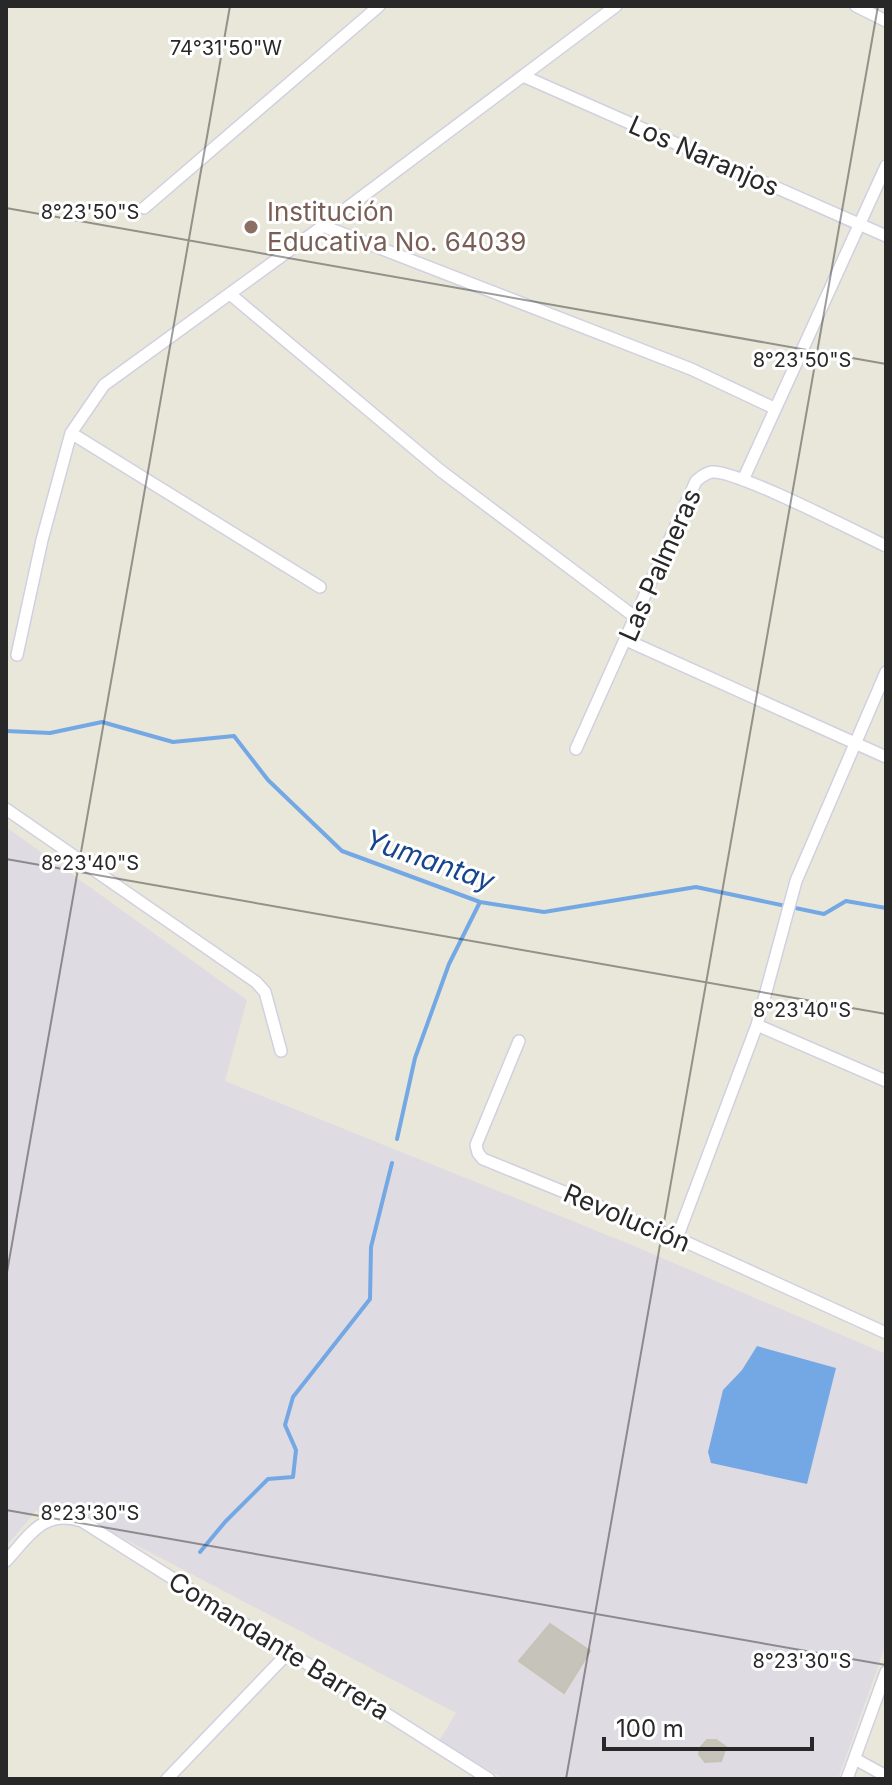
<svg xmlns="http://www.w3.org/2000/svg" width="892" height="1785" font-family="Inter,sans-serif">
  <style>
    .industrial { fill: #dfdbe2 }
    .water { fill: #74a8e5 }
    .lines { fill: none; stroke-linecap: round; stroke-linejoin: round }
    .stream { stroke: #74a8e5; stroke-width: 4 }
    .building { fill: #c5c3ba; stroke: #c4c3b4; stroke-width: 2 }
    .street-casing { stroke: #d1d0e0; stroke-width: 14 }
    .street { stroke: #fff; stroke-width: 11 }
    .ticks { fill: none; stroke: #282828; stroke-width: 2; stroke-opacity: 0.45 }
    .education-dot { fill: #8d6e63; stroke: #fff; stroke-width: 3 }
    .labels { text-anchor: middle; stroke-width: 6; stroke-linejoin: round; paint-order: stroke }
    .street-label { font-size: 26px; fill: #282828; stroke: #fff }
    .education-label { font-size: 26px; fill: #785e54; stroke: #fff; text-anchor: start }
    .water-label { font-size: 28px; font-style: italic; fill: #16448d; stroke: #fff }
    .ticks-label { font-size: 20px; text-anchor: middle; fill: #282828; stroke: #fff; stroke-width: 6; stroke-linejoin: round; paint-order: stroke }
  </style>
  <rect width="100%" height="100%" fill="#e9e7da"/>
  <path class="industrial" d="M6 827 247 1000 225 1081 627 1243 886 1354V1644L838 1779H504L439 1741 456 1713 62 1506 36 1511 6 1546Z"/>
  <path class="water" d="M757 1346 836 1368 807 1484 711 1463 708 1452 723 1390 742 1370Z"/>
  <g class="lines">
    <path class="stream" d="M6 731 50 733 102 722 173 742 234 736 268 780 342 851 480 902 544 912 696 887 824 914 846 901 886 908
      M397 1139 415 1058 449 964 480 902
      M200 1552 225 1522 268 1479 293 1477 296 1450 285 1425 293 1397 370 1299 371 1247 392 1163"/>
  </g>
  <path class="building" d="M550 1624 590 1651 564 1693 519 1661Z
    M707 1740H716L726 1747 721 1761 705 1762 699 1754 700 1748Z"/>
  <g class="lines">
    <defs>
      <path id="street" d="M856 6 886 21
        M523 76 886 236
        M144 208 379 6
        M323 226 691 369 774 408
        M230 294 441 471 635 617
        M71 433 320 587
        M743 480 886 166
        M626 640 886 757
        M17 655 42 540 71 433 104 385 323 226 616 6
        M576 749 696 481C701 477 705 473 712 472 737 470 856 532 886 546
        M6 809 256 982 265 992 281 1051
        M757 1025 886 1081
        M519 1041 476 1145 478 1153 483 1159 677 1238 886 1333
        M677 1238 757 1025 796 881 886 672
        M6 1561C30 1535 43 1509 82 1521L489 1779
        M855 1759 886 1776
        M167 1779 288 1653
        M847 1779 886 1672"/>
    </defs>
    <use href="#street" class="street-casing"/>
    <use href="#street" class="street"/>
  </g>
  <path class="ticks" d="M6 208 886 364M6 859 886 1014M6 1278 230 6M6 1510 886 1665M566 1779 878 6"/>
  <circle class="education-dot" cx="251" cy="227" r="8"/>
  <g class="labels">
    <g class="street-label">
      <text transform="translate(704 156) rotate(24)" y="9">Los Naranjos</text>
      <text transform="translate(660 565) rotate(-66)" y="9">Las Palmeras</text>
      <text transform="translate(627 1218) rotate(23)" y="9">Revolución</text>
      <text transform="translate(279 1646) rotate(32)" y="9">Comandante Barrera</text>
    </g>
    <g class="education-label">
      <text x="267" y="221">Institución<tspan x="267" dy="30">Educativa No. 64039</tspan></text>
    </g>
    <g class="water-label">
      <text transform="translate(430 860) rotate(19)" y="10">Yumantay</text>
    </g>
  </g>
  <g class="ticks-label">
    <text x="226" y="55">74°31'50"W</text>
    <text x="90" y="219">8°23'50"S</text>
    <text x="802" y="367">8°23'50"S</text>
    <text x="90" y="870">8°23'40"S</text>
    <text x="802" y="1017">8°23'40"S</text>
    <text x="90" y="1520">8°23'30"S</text>
    <text x="802" y="1668">8°23'30"S</text>
  </g>
  <rect width="892" height="1785" fill="none" stroke="#282828" stroke-width="16"/>
  <path d="M604 1737v12h208v-12" fill="none" stroke="#282828" stroke-width="4"/>
  <text x="616" y="1737" font-size="24" fill="#282828" stroke="#ffffff" stroke-width="6" paint-order="stroke">100 m</text>
</svg>
